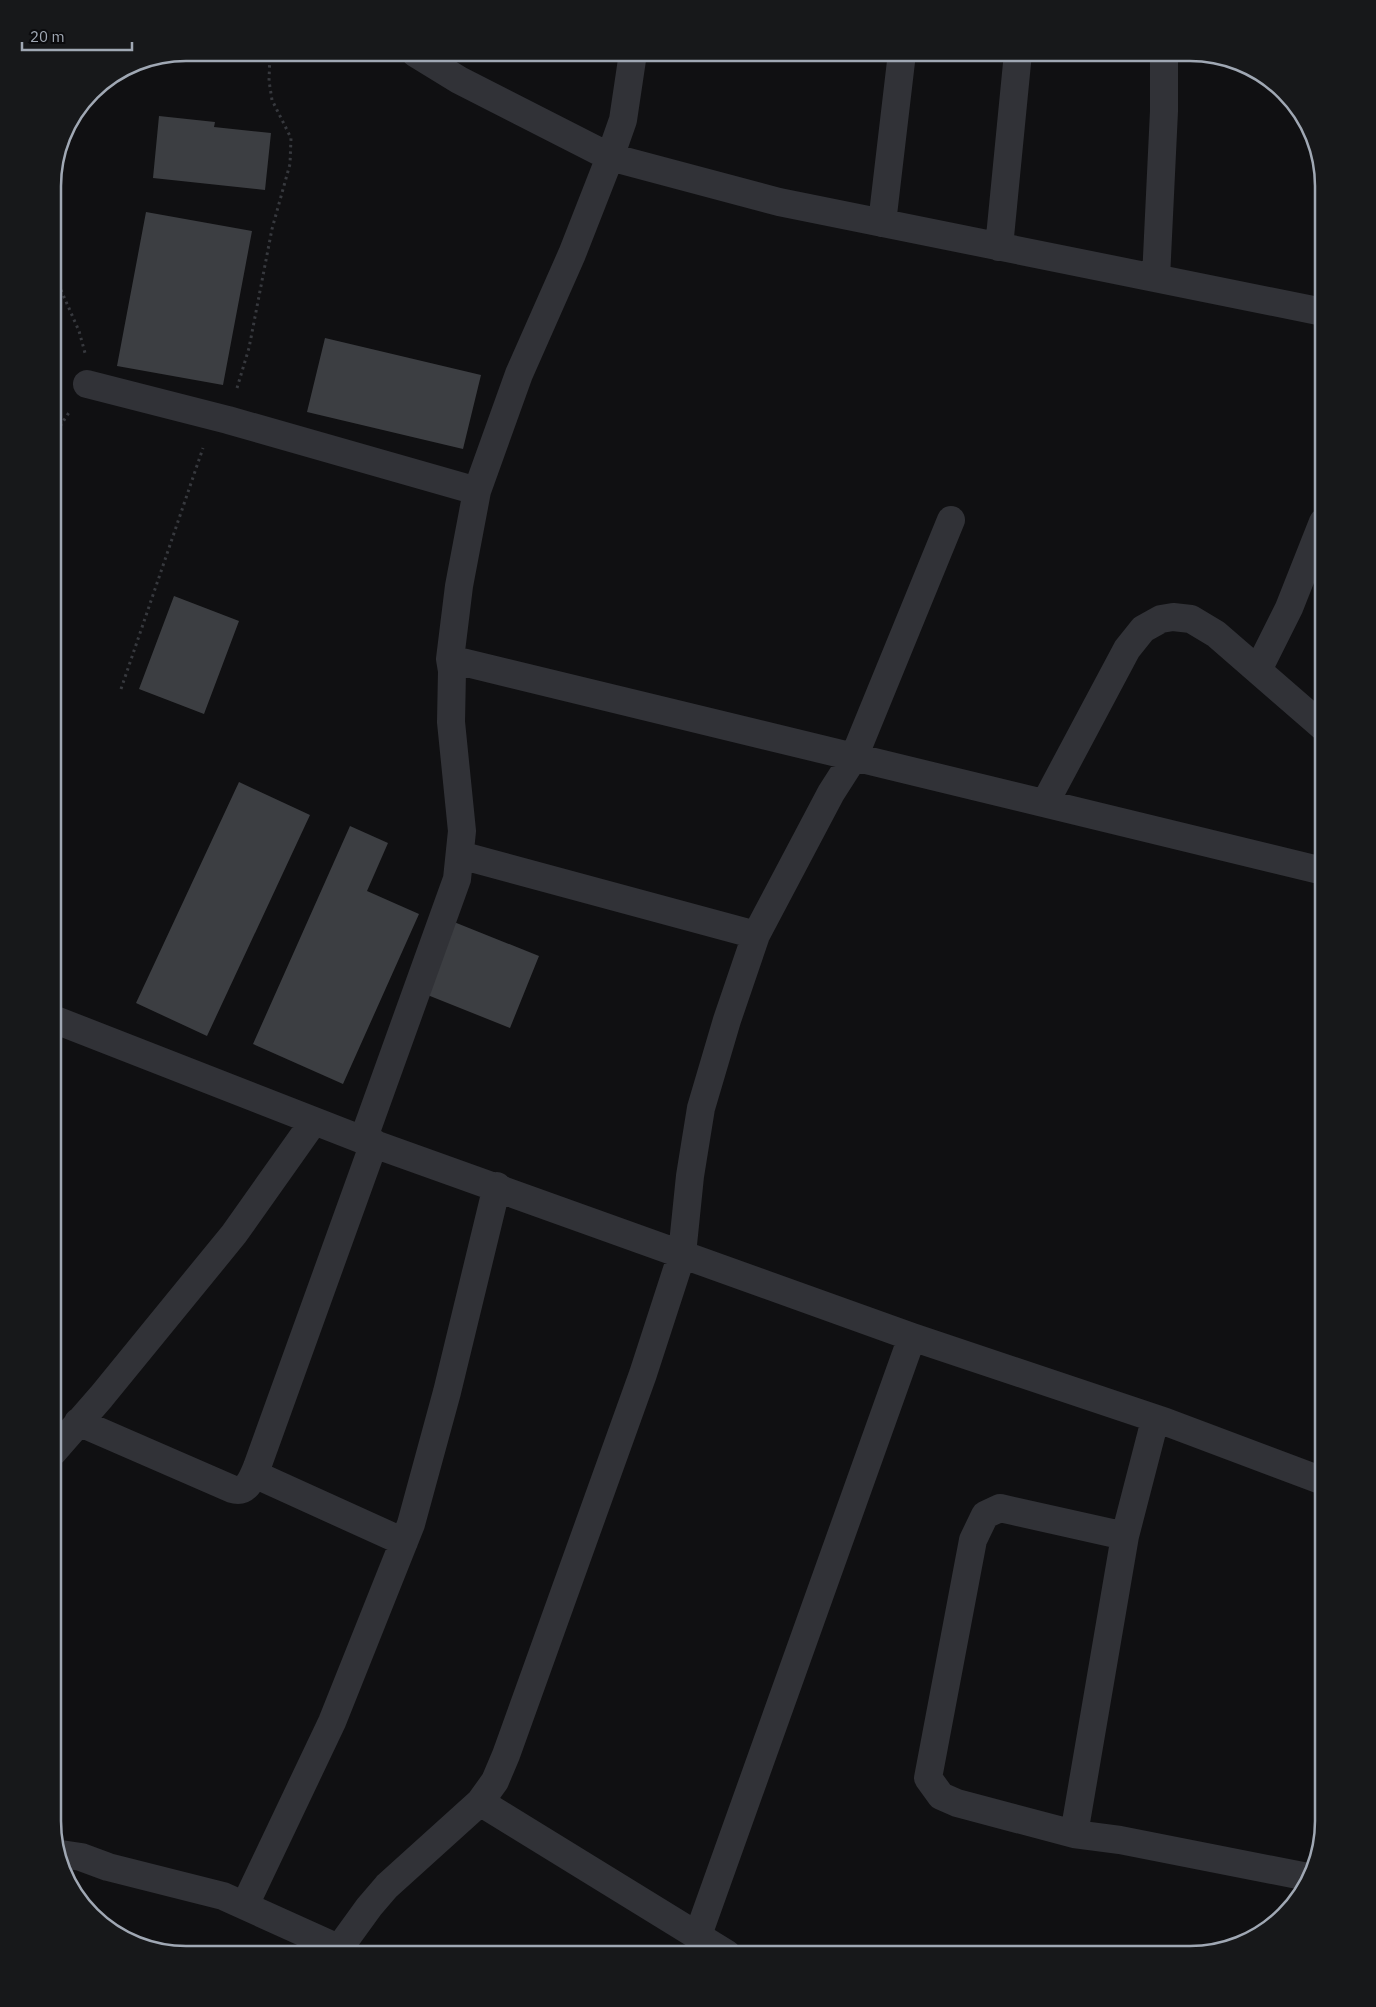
<svg xmlns="http://www.w3.org/2000/svg" width="1376" height="2007" font-family="'IBM Plex Sans',sans-serif">
  <style>
    .building { fill: #3c3e42 }
    .lines { fill: none; stroke-linecap: round; stroke-linejoin: round }
    .path { stroke: #37393e; stroke-width: 3; stroke-dasharray: 2.5 4; stroke-linecap: butt }
    .minor { stroke: #313237; stroke-width: 28 }
    .rim { fill: none; stroke: #a0a8b4; stroke-width: 2.5 }
  </style>
  <rect width="100%" height="100%" fill="#101012"/>
  <path class="building" d="M159 116 215 122 214 127 271 133 265 190 153 178Z
    M146 212 252 231 223 385 117 366Z
    M325 338 481 375 463 449 307 412Z
    M174 596 239 621 204 714 139 689Z
    M239 782 310 815 207 1036 136 1003Z
    M350 826 388 843 367 891 419 914 343 1084 253 1044Z
    M454 922 539 956 510 1028 425 994Z"/>
  <g class="lines">
    <path class="path" d="M53 272 79 331 85 353
      M237 388 249 348 272 229 290 164 291 138 272 100 269 81 270 53
      M53 437 70 411
      M121 689 203 448"/>
    <path class="minor" d="M415 53 459 80 610 157 779 202 1323 312
      M882 223 902 53
      M999 247 1018 53
      M1156 278 1164 111V53
      M87 384 228 420 477 491
      M450 659 1323 871
      M1258 670 1289 608 1323 522
      M1045 803 1127 649 1143 629 1161 619 1173 617 1191 619 1216 634 1323 727
      M460 855 756 935
      M53 1019 363 1140 912 1337 1166 1422 1323 1481
      M363 1140 457 879 462 831 451 722 452 671 450 659 459 586 477 491 519 374 572 254 610 157 623 120 633 53
      M1155 1420 1125 1536 1074 1834 1120 1840 1308 1877
      M78 1422 232 1489C247 1494 252 1479 257 1467L374 1143
      M53 1452 101 1397 234 1234 314 1121
      M254 1474 404 1542
      M480 1802 727 1954
      M1074 1834 957 1803 941 1796 928 1778 973 1540 985 1515 1000 1508 1125 1536
      M61 1854 81 1857 108 1867 223 1896 338 1948
      M245 1905 332 1722 411 1524 447 1392 497 1186
      M698 1935 912 1337
      M335 1954 369 1907 387 1886 480 1802 495 1781 506 1755 643 1374 682 1254 690 1176 701 1108 727 1020 756 935 831 793 854 757 951 520"/>
  </g>
  <path d="M0 0H1376V2007H0ZM186 61H1190A125 125 0 0 1 1315 186V1821A125 125 0 0 1 1190 1946H186A125 125 0 0 1 61 1821V186A125 125 0 0 1 186 61Z" fill="#17181a" fill-rule="evenodd"/>
  <path class="rim" d="M186 61H1190A125 125 0 0 1 1315 186V1821A125 125 0 0 1 1190 1946H186A125 125 0 0 1 61 1821V186A125 125 0 0 1 186 61Z"/>
  <path d="M22 42v8h110v-8" fill="none" stroke="#a0a8b4" stroke-width="2.5"/>
  <text x="30" y="42" font-size="15" fill="#a0a8b4" stroke="#0b0b0d" stroke-width="4" paint-order="stroke">20 m</text>
</svg>
